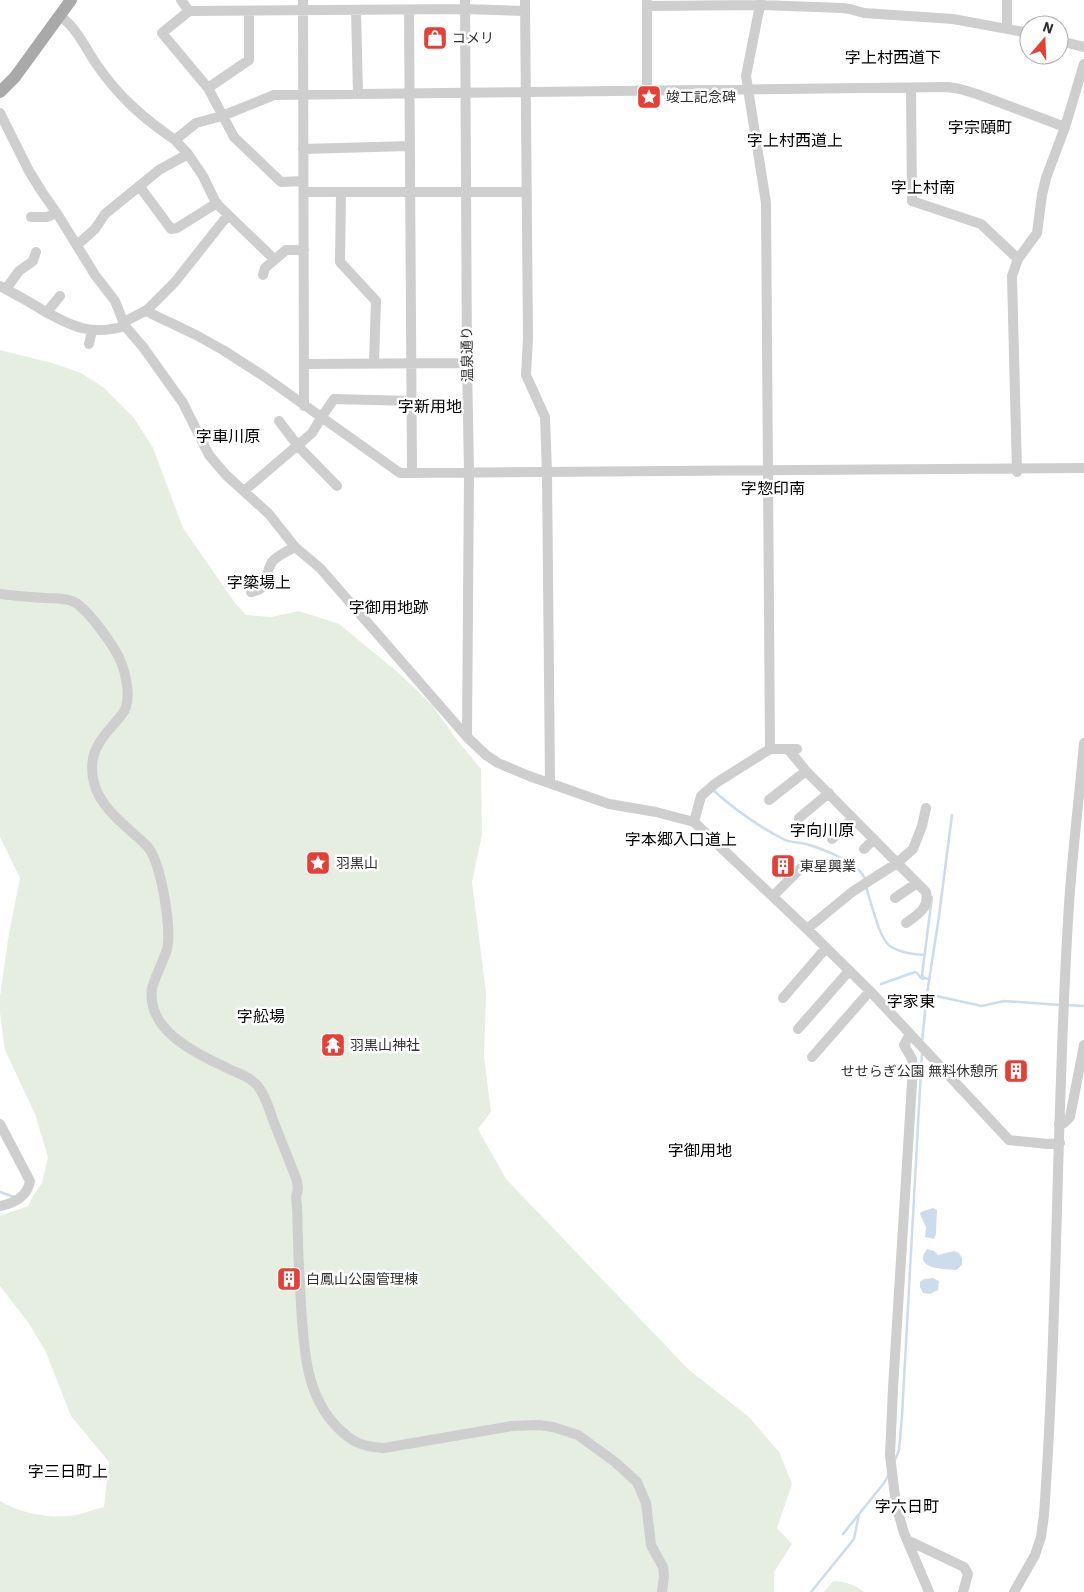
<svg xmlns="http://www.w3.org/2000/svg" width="1084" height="1592" font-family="'IBM Plex Sans','Noto Sans JP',sans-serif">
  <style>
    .green { fill: #e5eee0 }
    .water { fill: #ccdced }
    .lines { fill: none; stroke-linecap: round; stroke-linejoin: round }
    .stream { stroke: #ccdced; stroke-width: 2.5 }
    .minor { stroke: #cecece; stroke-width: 10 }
    .major { stroke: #a9a9a9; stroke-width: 12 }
    .labels { text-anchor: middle; stroke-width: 5; stroke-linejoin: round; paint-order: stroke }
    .poi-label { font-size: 14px; fill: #313131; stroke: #fff; text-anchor: start }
    .street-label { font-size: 14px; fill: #313131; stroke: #fff }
    .quarter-label { font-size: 16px; fill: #000; stroke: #fff }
  </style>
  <rect width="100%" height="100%" fill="#fff"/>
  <path class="green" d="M0 350 52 363 81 373 104 388 134 418 153 448 183 528 235 603 246 615 271 617 299 611 339 624 400 674 432 705 457 740 481 769 482 835 472 882 486 993 484 1056 491 1112 478 1129 506 1179 689 1370 749 1417 779 1452 792 1484 777 1528 792 1544 774 1572V1592H0V1501C20 1513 46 1518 69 1516 80 1515 92 1510 104 1507L109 1462 71 1416 45 1350 28 1322 0 1286V1216L28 1206 33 1196 42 1183 48 1157 35 1114 5 1050 0 1013V996L9 933 20 878 0 837Z
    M833 1581C844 1581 856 1585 864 1592H824Z"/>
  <path class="water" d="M933 1208 937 1210 936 1234 934 1239 925 1237 926 1227 920 1214 921 1212Z
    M927 1249 934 1251 938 1255 954 1251 959 1253 962 1258V1265L956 1270C943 1269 912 1269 927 1249Z
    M933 1278 939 1281 938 1290 930 1294 923 1293 920 1287V1282L924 1279Z"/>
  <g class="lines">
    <path class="stream" d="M713 790C734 809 758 826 783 839 790 843 799 842 806 844 823 849 858 862 865 879
      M866 887C871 901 879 939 890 946 900 953 913 954 925 955
      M929 979 924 978 922 975 932 897
      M881 984 915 972 917 973 921 978 923 979
      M927 994 939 916 952 815
      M1066 1005 1084 1006
      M922 1041 927 994 982 1006 1004 1001 1060 1005
      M0 1192 14 1197
      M895 1460 899 1450 902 1416 922 1052
      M843 1534 884 1483 889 1474
      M811 1592 854 1539 859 1514"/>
    <path class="minor" d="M181 0 189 11
      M303 0 304 406
      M465 0 467 363 469 472 467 737
      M525 0 528 338 526 375 545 417 547 472 550 783
      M647 2V91
      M647 6 760 5 842 8 850 9 864 13 953 19 1029 33
      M356 10 358 94
      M409 10 412 473
      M60 15C63 19 68 22 71 26 81 37 88 52 97 65 119 97 143 118 175 140
      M1007 28V0
      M1059 41 1084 47
      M208 88 249 60V11
      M911 88 912 201 981 224 1018 259
      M0 113 29 171 42 192 58 215 95 275 115 301 125 326 143 347 183 403 209 455 226 475 269 514 295 547 320 568 467 737 486 755 498 763 529 776 609 804 656 812 694 822 807 929 870 991 1009 1140 1048 1144 1060 1143
      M303 149 410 146
      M188 154 203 176 216 203 274 259
      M303 181 281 182 234 137 208 88 162 33 189 11 465 9 525 11
      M140 187 171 229 177 228 217 203
      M304 192H527
      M341 193 340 262 376 301 374 363
      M31 217H47L56 213
      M77 245 95 229 105 214 159 170 188 154 175 140 196 123 222 116 274 95 948 87 960 89 977 94 1065 127
      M263 275 265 268 286 250H304
      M0 286C15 294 30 302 44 311 73 327 91 336 125 326
      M6 289 19 271 33 261 36 252
      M147 310 152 314 196 335 223 350 265 377 400 473 1084 468
      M47 312 60 296
      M124 322 147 310 175 282 228 215
      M89 344 92 331
      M305 364 467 363
      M279 421 298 446 337 486
      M1017 472 1012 276 1018 259 1037 233 1042 195 1046 178 1065 127 1084 64
      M244 491 312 433 321 418 334 399 412 401
      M251 592C272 588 263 576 272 562 276 556 288 551 295 547
      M0 594C15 596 30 597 45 598 54 598 63 598 72 601 87 607 115 647 121 662 126 674 130 694 126 707 124 714 117 720 113 725 96 744 88 758 94 783 101 810 129 828 147 846 161 861 172 929 167 949 163 962 156 975 152 988 146 1032 198 1054 231 1070 240 1074 250 1077 257 1085 265 1095 269 1108 273 1120 281 1140 289 1160 297 1181L298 1189 296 1197C298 1210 297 1223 298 1236 298 1259 300 1282 301 1305 304 1348 305 1394 337 1427 352 1442 362 1447 384 1448L512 1426 539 1425 553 1427 578 1435 615 1462 637 1482 646 1503 651 1545 663 1567 664 1576 662 1592
      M770 749H797
      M788 749 806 771 926 892C930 908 917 915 906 923
      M769 800 806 771
      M799 818 829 793
      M694 822 701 796 716 783 770 749 766 203 746 76 761 0
      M832 839 853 818
      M864 849 874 839
      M773 896 801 868
      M895 898 917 883
      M807 929 852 892 897 863 913 849 922 826 926 808
      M783 998 826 948
      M798 1029 849 971
      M910 1034 904 1045 912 1059 913 1067 893 1388 890 1455 896 1505 904 1533 929 1592
      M812 1057 870 991
      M0 1124 30 1181C27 1197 15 1203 0 1206
      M1059 1124 1064 1123 1070 1117 1084 1045
      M907 1540 964 1567 968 1574 963 1592
      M1014 1592 1035 1555 1041 1537 1044 1515C1058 1317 1056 1119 1068 921 1071 862 1079 802 1084 743"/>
    <path class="major" d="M0 92 15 77 71 0"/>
  </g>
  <defs>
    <symbol id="shop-square" viewBox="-11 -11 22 22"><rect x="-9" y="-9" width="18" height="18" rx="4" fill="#e53f36" stroke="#fff"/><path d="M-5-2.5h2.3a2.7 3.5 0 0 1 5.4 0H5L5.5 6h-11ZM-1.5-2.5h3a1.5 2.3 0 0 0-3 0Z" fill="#fff"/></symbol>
    <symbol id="sight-square" viewBox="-11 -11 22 22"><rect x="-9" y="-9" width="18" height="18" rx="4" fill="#e53f36" stroke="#fff"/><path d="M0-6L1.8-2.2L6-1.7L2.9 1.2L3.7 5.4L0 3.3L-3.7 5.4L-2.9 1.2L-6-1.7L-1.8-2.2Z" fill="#fff"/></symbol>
    <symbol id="building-square" viewBox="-11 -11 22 22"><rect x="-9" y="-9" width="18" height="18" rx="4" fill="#e53f36" stroke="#fff"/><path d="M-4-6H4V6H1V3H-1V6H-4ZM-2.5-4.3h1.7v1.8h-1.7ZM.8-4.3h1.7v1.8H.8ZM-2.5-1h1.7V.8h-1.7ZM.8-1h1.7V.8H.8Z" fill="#fff"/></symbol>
    <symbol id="temple-square" viewBox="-11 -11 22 22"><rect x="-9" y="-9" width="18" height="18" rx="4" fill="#e53f36" stroke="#fff"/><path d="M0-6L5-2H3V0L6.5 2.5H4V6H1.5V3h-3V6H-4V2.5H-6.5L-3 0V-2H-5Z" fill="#fff"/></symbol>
  </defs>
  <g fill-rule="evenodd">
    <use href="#shop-square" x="421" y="24" width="28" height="28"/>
    <use href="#sight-square" x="635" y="83" width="28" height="28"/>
    <use href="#sight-square" x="304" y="849" width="28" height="28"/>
    <use href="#building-square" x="769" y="852" width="28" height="28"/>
    <use href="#temple-square" x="319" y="1031" width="28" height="28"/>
    <use href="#building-square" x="1002" y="1057" width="28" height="28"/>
    <use href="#building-square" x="275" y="1265" width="28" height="28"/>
  </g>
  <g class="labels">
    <g class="poi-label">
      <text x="452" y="43">コメリ</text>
      <text x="666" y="102">竣工記念碑</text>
      <text x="336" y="868">羽黒山</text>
      <text x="800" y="871">東星興業</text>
      <text x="350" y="1050">羽黒山神社</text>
      <text x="998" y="1076" text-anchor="end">せせらぎ公園 無料休憩所</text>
      <text x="306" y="1284">白鳳山公園管理棟</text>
    </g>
    <g class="street-label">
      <text transform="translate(467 354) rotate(-91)" y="5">温泉通り</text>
    </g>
    <g class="quarter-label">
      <text x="893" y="63">字上村西道下</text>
      <text x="980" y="133">字宗頤町</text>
      <text x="795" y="146">字上村西道上</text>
      <text x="923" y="193">字上村南</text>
      <text x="430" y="412">字新用地</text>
      <text x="228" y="442">字車川原</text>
      <text x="773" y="494">字惣印南</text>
      <text x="259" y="588">字簗場上</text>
      <text x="389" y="613">字御用地跡</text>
      <text x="822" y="836">字向川原</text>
      <text x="681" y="845">字本郷入口道上</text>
      <text x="911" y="1007">字家東</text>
      <text x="261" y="1022">字舩場</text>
      <text x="700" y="1156">字御用地</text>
      <text x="68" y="1477">字三日町上</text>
      <text x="907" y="1512">字六日町</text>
    </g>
  </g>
  <g transform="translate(1044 40) rotate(19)"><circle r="24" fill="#ffffff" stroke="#adadad"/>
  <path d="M0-4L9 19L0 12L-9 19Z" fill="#e53f36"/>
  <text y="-8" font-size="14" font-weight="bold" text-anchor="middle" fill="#313131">N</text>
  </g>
</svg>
